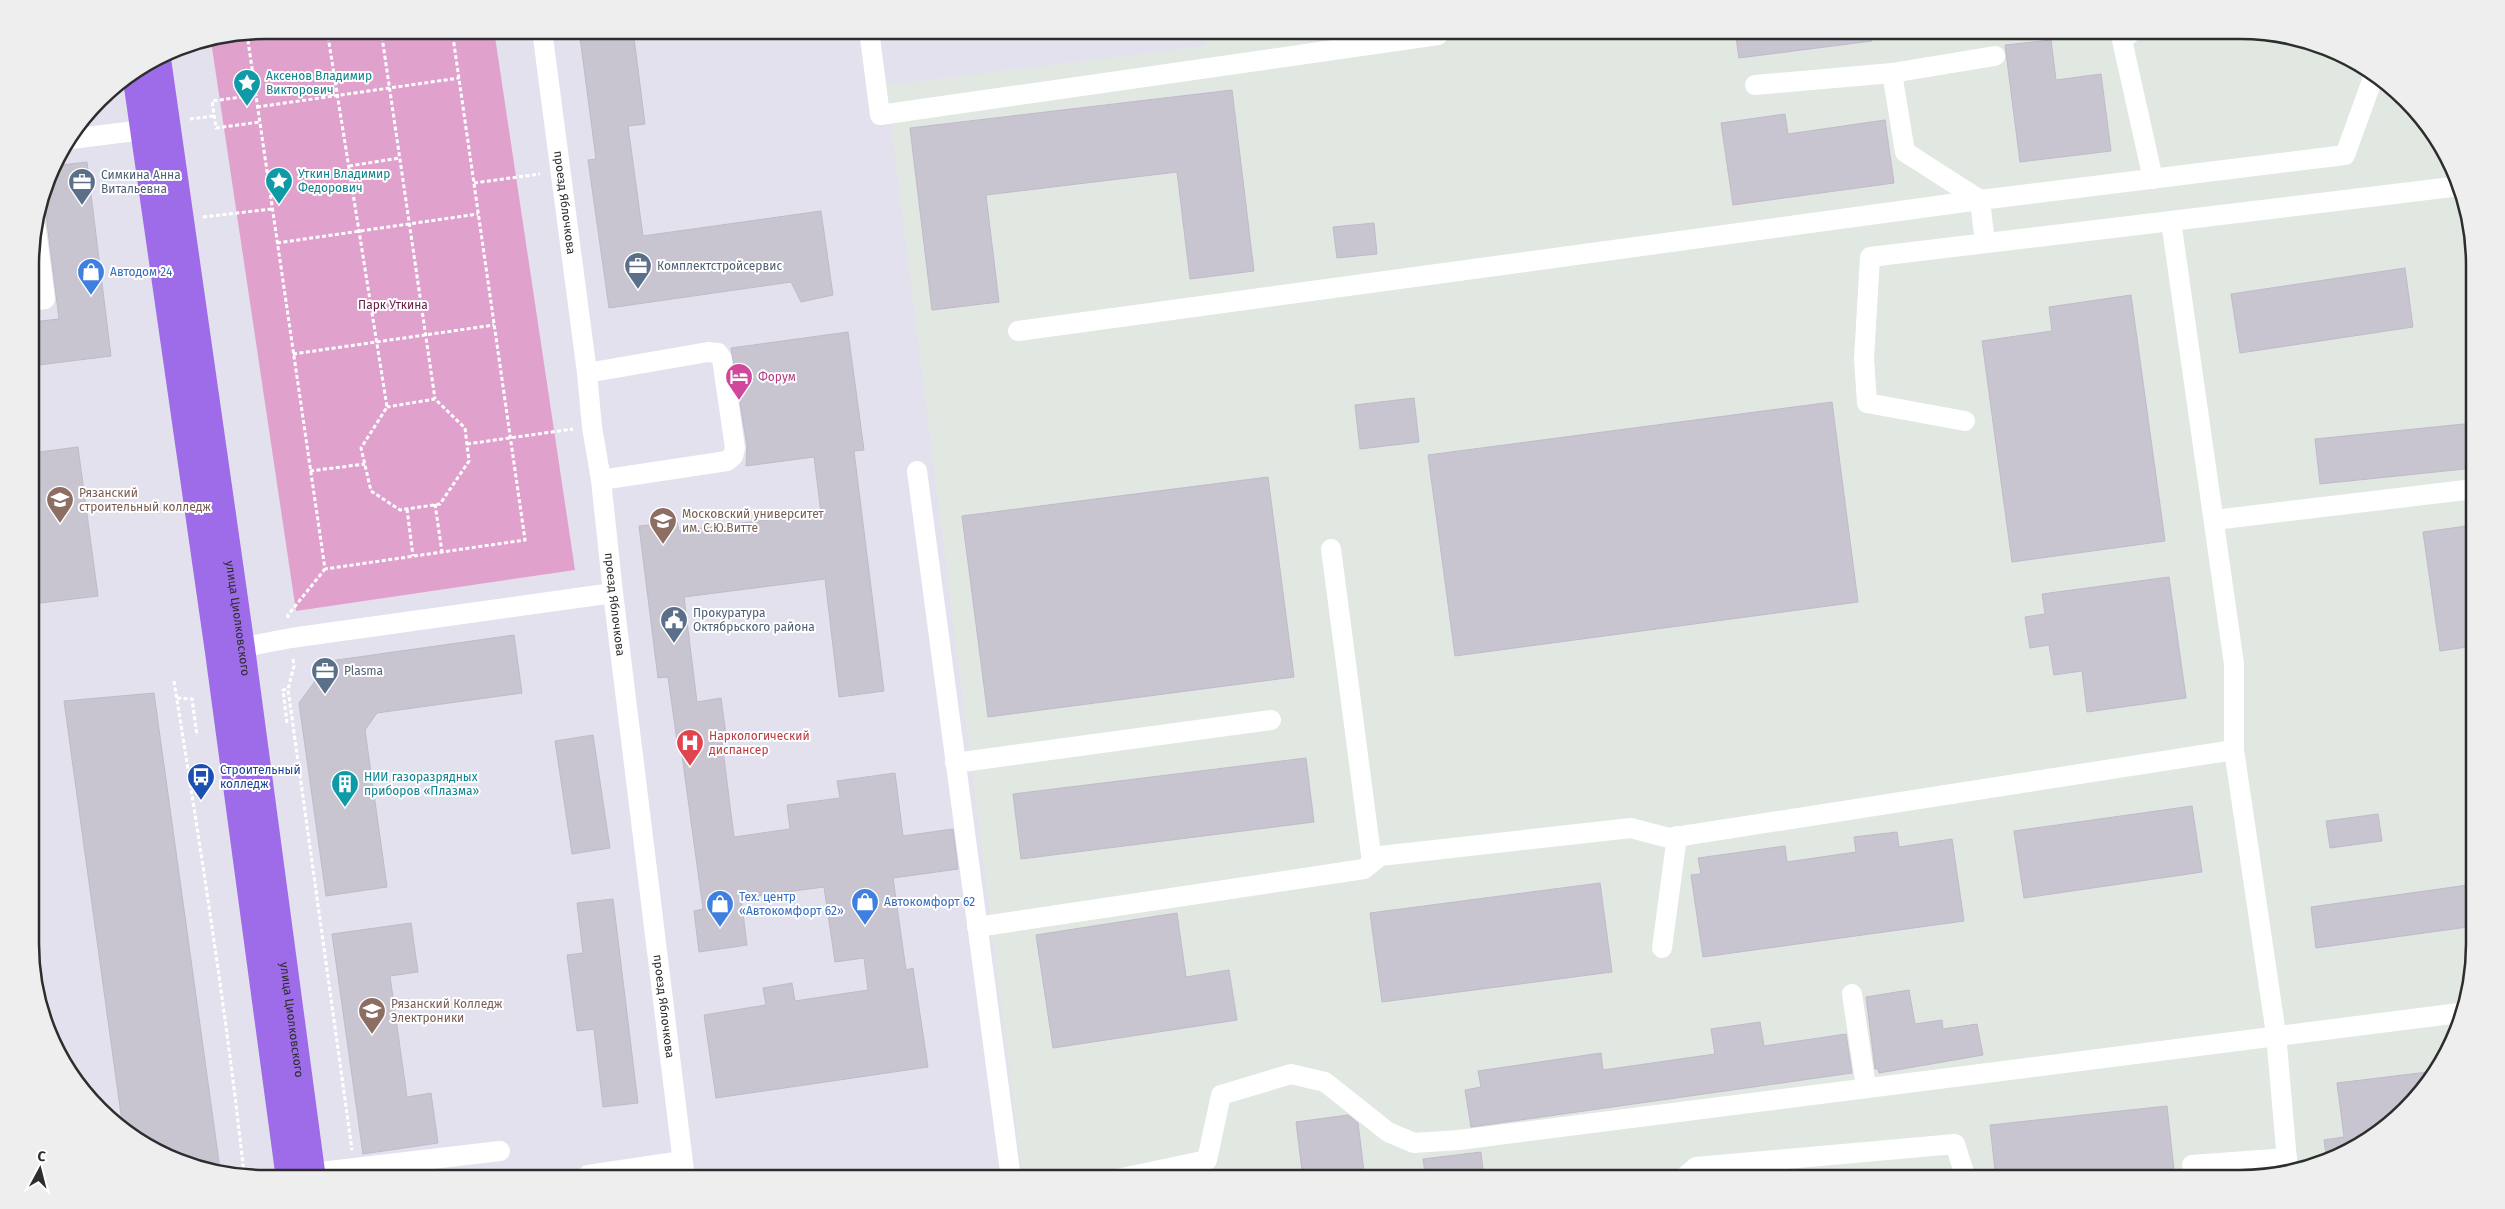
<svg xmlns="http://www.w3.org/2000/svg" width="2505" height="1209" font-family="'Fira Sans',sans-serif">
  <style>
    .industrial { fill: #e1e7e1 }
    .green { fill: #e0a2cd }
    .building { fill: #c8c5d1; stroke: #bfbac9 }
    .lines { fill: none; stroke-linecap: round; stroke-linejoin: round }
    .path { stroke: #fff; stroke-width: 3; stroke-dasharray: 4 2.5; stroke-linecap: butt }
    .minor { stroke: #fff; stroke-width: 20 }
    .major { stroke: #9e6be9; stroke-width: 26 }
    .labels { text-anchor: middle; stroke-width: 4; stroke-linejoin: round; paint-order: stroke }
    .culture-label { font-size: 12px; fill: #0d838f; stroke: #fff; text-anchor: start }
    .service-label { font-size: 12px; fill: #4e5e75; stroke: #fff; text-anchor: start }
    .street-label { font-size: 12px; fill: #2d2d2d; stroke: #fff }
    .shop-label { font-size: 12px; fill: #366cbe; stroke: #fff; text-anchor: start }
    .park-label { font-size: 12px; fill: #682049; stroke: #fff }
    .hotel-label { font-size: 12px; fill: #b23c85; stroke: #fff; text-anchor: start }
    .education-label { font-size: 12px; fill: #785e54; stroke: #fff; text-anchor: start }
    .health-label { font-size: 12px; fill: #be3a42; stroke: #fff; text-anchor: start }
    .transit-label { font-size: 12px; fill: #164399; stroke: #fff; text-anchor: start }
    .rim { fill: none; stroke: #2d2d2d; stroke-width: 2.5 }
  </style>
  <rect width="100%" height="100%" fill="#e4e1ee"/>
  <path class="industrial" d="M1203 30H2240L2344 54 2427 122 2457 175 2473 235 2475 944 2451 1048 2416 1099 2370 1140 2315 1167 2255 1179H1023L886 85 1205 46Z"/>
  <path class="green" d="M265 30H494L575 570 296 611 211 41Z"/>
  <path class="building" d="M579 30H633L645 124 628 126 643 236 821 211 833 295 801 302 791 282 609 308 588 160 596 159Z
    M1735 30H1871L1872 41 1739 58Z
    M2051 40 2056 80 2101 74 2111 151 2020 162 2005 45Z
    M1232 90 1254 271 1190 279 1177 172 986 195 999 302 932 310 910 128Z
    M1785 114 1788 134 1885 120 1894 183 1733 205 1721 123Z
    M87 162 111 356 31 366V322L59 319 44 199 53 166Z
    M1374 223 1377 254 1337 258 1333 227Z
    M2405 268 2413 327 2240 353 2231 294Z
    M2131 295 2165 541 2012 562 1982 341 2052 331 2049 307Z
    M848 332 864 450 854 451 884 691 839 697 825 579 684 597 697 702 721 698 727 742H722L734 837 790 829 787 805 840 798 837 781 895 773 903 836 953 829 958 869 893 878 906 970 913 968 928 1067 716 1098 704 1015 766 1005 763 988 792 983 795 1001 868 990 864 958 835 962 824 887 741 898 747 945 699 952 694 911 703 909 681 748H678L668 677 658 678 639 526 677 522 679 531 821 513 814 457 746 466 747 446 731 348Z
    M1414 398 1419 442 1360 449 1355 405Z
    M1832 402 1858 602 1455 656 1428 455Z
    M2474 423V468L2320 484 2315 439Z
    M78 447 98 596 32 604 31 453Z
    M1268 477 1294 677 988 717 962 516Z
    M2474 525V646L2440 651 2423 532Z
    M2169 577 2186 698 2087 712 2082 671 2054 675 2049 645 2030 648 2025 617 2045 614 2042 594Z
    M514 635 522 693 377 713 365 730 387 887 326 896 299 703 330 661Z
    M154 693 220 1169 161 1155 122 1122 64 701Z
    M593 735 610 848 572 854 555 741Z
    M1306 758 1314 822 1021 859 1013 794Z
    M2192 806 2202 872 2024 898 2014 831Z
    M2378 814 2382 841 2330 848 2326 821Z
    M1897 832 1899 847 1952 839 1964 921 1703 957 1691 875 1701 874 1698 858 1785 846 1787 862 1856 852 1854 837Z
    M1600 883 1612 972 1382 1002 1370 913Z
    M2475 884V926L2316 948 2311 907Z
    M613 899 638 1103 603 1107 594 1029 577 1031 567 955 583 953 577 903Z
    M1177 913 1186 977 1229 970 1237 1020 1053 1048 1036 935Z
    M411 923 418 972 390 976 407 1097 431 1093 438 1143 363 1154 332 934Z
    M1909 990 1915 1024 1942 1020 1943 1029 1977 1024 1983 1055 1879 1073 1878 1069H1875L1866 997Z
    M1760 1022 1764 1046 1846 1034 1852 1073 1471 1127 1465 1090 1481 1087 1478 1071 1601 1053 1603 1070 1715 1054 1711 1029Z
    M2436 1071 2416 1099 2370 1140 2327 1161 2324 1140 2344 1137 2337 1083Z
    M2167 1106 2175 1179H1996L1990 1125Z
    M1348 1115 1358 1123 1365 1179H1303L1296 1122Z
    M1481 1152 1484 1179H1426L1423 1159Z"/>
  <g class="lines">
    <path class="path" d="M327 30 387 407 361 448 371 491 400 510 440 504 469 461 465 428 435 399 387 407
      M381 30 435 399
      M247 34 325 569 525 540 452 30
      M256 95 212 101 216 128 260 122
      M257 107 459 78
      M190 119 214 116
      M349 166 400 158
      M474 183 540 174
      M203 217 272 209
      M277 243 478 214
      M293 354 494 325
      M467 444 573 429
      M310 471 365 464
      M435 504 442 552
      M407 509 413 556
      M288 618V615L325 569
      M293 659 294 666 288 689 352 1150
      M174 681C200 845 226 1009 244 1174
      M177 698 192 699 197 736
      M287 723 283 690 288 689"/>
    <g class="minor">
      <path id="s1" d="M542 30 587 373 592 427 601 480 613 593 685 1179"/>
      <path d="M869 30 880 115 1438 35"/>
      <path d="M2134 30 2122 40 2153 179"/>
      <path d="M1995 56 1892 73 1905 152 1980 200 2345 155 2373 78"/>
      <path d="M1755 85 1892 73"/>
      <path d="M71 139 143 130"/>
      <path d="M31 301 45 299 36 229"/>
      <path d="M1018 331 1980 200 1985 243"/>
      <path d="M587 373 708 352 718 353 722 359 735 448 733 456 727 461 601 480"/>
      <path d="M1965 421 1867 403 1864 359 1870 257 2171 221"/>
      <path d="M917 471 1011 1179"/>
      <path d="M2214 520 2474 489"/>
      <path d="M1331 549 1372 862"/>
      <path d="M229 650 291 638 613 593"/>
      <path d="M2234 750V664L2171 221 2460 186"/>
      <path d="M955 763 1271 720"/>
      <path d="M977 927 1364 869 1380 856 1631 828 1669 838 2234 750 2276 1034 2288 1172"/>
      <path d="M1662 948 1677 836"/>
      <path d="M1852 994 1866 1087"/>
      <path d="M2192 1165 2287 1158"/>
      <path d="M312 1173 500 1151"/>
      <path d="M588 1179V1175L682 1161"/>
      <path d="M1117 1179 1207 1160 1221 1095 1291 1074 1325 1082 1388 1132 1414 1143 1459 1140 2459 1013"/>
      <path d="M1682 1179 1696 1167 1955 1144 1966 1179"/>
    </g>
    <g class="major">
      <path id="s2" d="M158 59 242 648 313 1179"/>
      <path d="M135 73 218 652 289 1179"/>
    </g>
  </g>
  <defs>
    <symbol id="sight-pin" viewBox="-11 -11 22 30"><path d="M0 17L-7.5 6A9.5 9.5 0 1 1 7.5 6Z" fill="#0f9aa8" stroke="#fff"/><path d="M0-6L1.8-2.2L6-1.7L2.9 1.2L3.7 5.4L0 3.3L-3.7 5.4L-2.9 1.2L-6-1.7L-1.8-2.2Z" fill="#fff"/></symbol>
    <symbol id="office-pin" viewBox="-11 -11 22 30"><path d="M0 17L-7.5 6A9.5 9.5 0 1 1 7.5 6Z" fill="#5c6f8a" stroke="#fff"/><path d="M-6-3h4V-5.5h4V-3h4V5H-6ZM-1-4.5V-3h2v-1.5ZM-6 0V1H6V0Z" fill="#fff"/></symbol>
    <symbol id="shop-pin" viewBox="-11 -11 22 30"><path d="M0 17L-7.5 6A9.5 9.5 0 1 1 7.5 6Z" fill="#3f7fe0" stroke="#fff"/><path d="M-5-2.5h2.3a2.7 3.5 0 0 1 5.4 0H5L5.5 6h-11ZM-1.5-2.5h3a1.5 2.3 0 0 0-3 0Z" fill="#fff"/></symbol>
    <symbol id="hotel-pin" viewBox="-11 -11 22 30"><path d="M0 17L-7.5 6A9.5 9.5 0 1 1 7.5 6Z" fill="#d1479c" stroke="#fff"/><path d="M-6-4.5h1.5V1H6V5H4.5V3h-9V5H-6ZM-4 0a1.8 1.8 0 1 1 3.6 0ZM.5 0V-2.5h3Q6-2.5 6 0Z" fill="#fff"/></symbol>
    <symbol id="university-pin" viewBox="-11 -11 22 30"><path d="M0 17L-7.5 6A9.5 9.5 0 1 1 7.5 6Z" fill="#8d6e63" stroke="#fff"/><path d="M0-5L7-2L0 1L-7-2ZM-4 1L0 2.5L4 1V4Q0 6-4 4Z" fill="#fff"/></symbol>
    <symbol id="civic-pin" viewBox="-11 -11 22 30"><path d="M0 17L-7.5 6A9.5 9.5 0 1 1 7.5 6Z" fill="#5c6f8a" stroke="#fff"/><path d="M-.6-6.5H3V-4.5H.6V-3L4-1V1h2V6H-6V1h2V-1L-.6-3ZM-1.2 2.5V6h2.4V2.5Z" fill="#fff"/></symbol>
    <symbol id="hospital-pin" viewBox="-11 -11 22 30"><path d="M0 17L-7.5 6A9.5 9.5 0 1 1 7.5 6Z" fill="#e0444e" stroke="#fff"/><path d="M-5-5h3v3.5h4V-5h3V5h-3V1.5h-4V5h-3Z" fill="#fff"/></symbol>
    <symbol id="bus-pin" viewBox="-11 -11 22 30"><path d="M0 17L-7.5 6A9.5 9.5 0 1 1 7.5 6Z" fill="#1a4fb4" stroke="#fff"/><path d="M-5-6H5V4H4V6H2V4H-2V6H-4V4H-5ZM-3.5-4V0h7V-4ZM-3.5 1.2v1.5H-2V1.2ZM2 1.2v1.5H3.5V1.2Z" fill="#fff"/></symbol>
    <symbol id="building-pin" viewBox="-11 -11 22 30"><path d="M0 17L-7.5 6A9.5 9.5 0 1 1 7.5 6Z" fill="#0f9aa8" stroke="#fff"/><path d="M-4-6H4V6H1V3H-1V6H-4ZM-2.5-4.3h1.7v1.8h-1.7ZM.8-4.3h1.7v1.8H.8ZM-2.5-1h1.7V.8h-1.7ZM.8-1h1.7V.8H.8Z" fill="#fff"/></symbol>
  </defs>
  <g fill-rule="evenodd">
    <use href="#sight-pin" x="231" y="67" width="32" height="43"/>
    <use href="#sight-pin" x="263" y="165" width="32" height="43"/>
    <use href="#office-pin" x="66" y="166" width="32" height="43"/>
    <use href="#office-pin" x="622" y="250" width="32" height="43"/>
    <use href="#shop-pin" x="75" y="256" width="32" height="43"/>
    <use href="#hotel-pin" x="723" y="361" width="32" height="43"/>
    <use href="#university-pin" x="44" y="484" width="32" height="43"/>
    <use href="#university-pin" x="647" y="505" width="32" height="43"/>
    <use href="#civic-pin" x="658" y="604" width="32" height="43"/>
    <use href="#office-pin" x="309" y="655" width="32" height="43"/>
    <use href="#hospital-pin" x="674" y="727" width="32" height="43"/>
    <use href="#bus-pin" x="185" y="761" width="32" height="43"/>
    <use href="#building-pin" x="329" y="768" width="32" height="43"/>
    <use href="#shop-pin" x="849" y="886" width="32" height="43"/>
    <use href="#shop-pin" x="704" y="888" width="32" height="43"/>
    <use href="#university-pin" x="356" y="995" width="32" height="43"/>
  </g>
  <g class="labels">
    <g class="culture-label">
      <text x="266" y="80">Аксенов Владимир<tspan x="266" dy="14">Викторович</tspan></text>
      <text x="298" y="178">Уткин Владимир<tspan x="298" dy="14">Федорович</tspan></text>
      <text x="364" y="781">НИИ газоразрядных<tspan x="364" dy="14">приборов «Плазма»</tspan></text>
    </g>
    <g class="service-label">
      <text x="101" y="179">Симкина Анна<tspan x="101" dy="14">Витальевна</tspan></text>
      <text x="657" y="270">Комплектстройсервис</text>
      <text x="693" y="617">Прокуратура<tspan x="693" dy="14">Октябрьского района</tspan></text>
      <text x="344" y="675">Plasma</text>
    </g>
    <g class="street-label">
      <text dy="4" stroke="none"><textPath href="#s1" startOffset="174">проезд Яблочкова</textPath></text>
      <text dy="4" stroke="none"><textPath href="#s1" startOffset="579">проезд Яблочкова</textPath></text>
      <text dy="4" stroke="none"><textPath href="#s2" startOffset="565">улица Циолковского</textPath></text>
      <text dy="4" stroke="none"><textPath href="#s1" startOffset="984">проезд Яблочкова</textPath></text>
      <text dy="4" stroke="none"><textPath href="#s2" startOffset="970">улица Циолковского</textPath></text>
    </g>
    <g class="shop-label">
      <text x="110" y="276">Автодом 24</text>
      <text x="739" y="901">Тех. центр<tspan x="739" dy="14">«Автокомфорт 62»</tspan></text>
      <text x="884" y="906">Автокомфорт 62</text>
    </g>
    <g class="park-label">
      <text x="393" y="309">Парк Уткина</text>
    </g>
    <g class="hotel-label">
      <text x="758" y="381">Форум</text>
    </g>
    <g class="education-label">
      <text x="79" y="497">Рязанский<tspan x="79" dy="14">строительный колледж</tspan></text>
      <text x="682" y="518">Московский университет<tspan x="682" dy="14">им. С.Ю.Витте</tspan></text>
      <text x="391" y="1008">Рязанский Колледж<tspan x="391" dy="14">Электроники</tspan></text>
    </g>
    <g class="health-label">
      <text x="709" y="740">Наркологический<tspan x="709" dy="14">диспансер</tspan></text>
    </g>
    <g class="transit-label">
      <text x="220" y="774">Строительный<tspan x="220" dy="14">колледж</tspan></text>
    </g>
  </g>
  <path d="M0 0H2505V1209H0ZM265 39H2240A226 226 0 0 1 2466 265V944A226 226 0 0 1 2240 1170H265A226 226 0 0 1 39 944V265A226 226 0 0 1 265 39Z" fill="#eee" fill-rule="evenodd"/>
  <path class="rim" d="M265 39H2240A226 226 0 0 1 2466 265V944A226 226 0 0 1 2240 1170H265A226 226 0 0 1 39 944V265A226 226 0 0 1 265 39Z"/>
  <g transform="translate(40 1169) rotate(7)" stroke="#ffffff" stroke-width="4" paint-order="stroke">
  <path d="M0-4L9 19L0 12L-9 19Z" fill="#2d2d2d"/>
  <text y="-8" font-size="14" font-weight="bold" text-anchor="middle" fill="#2d2d2d">С</text>
  </g>
</svg>
